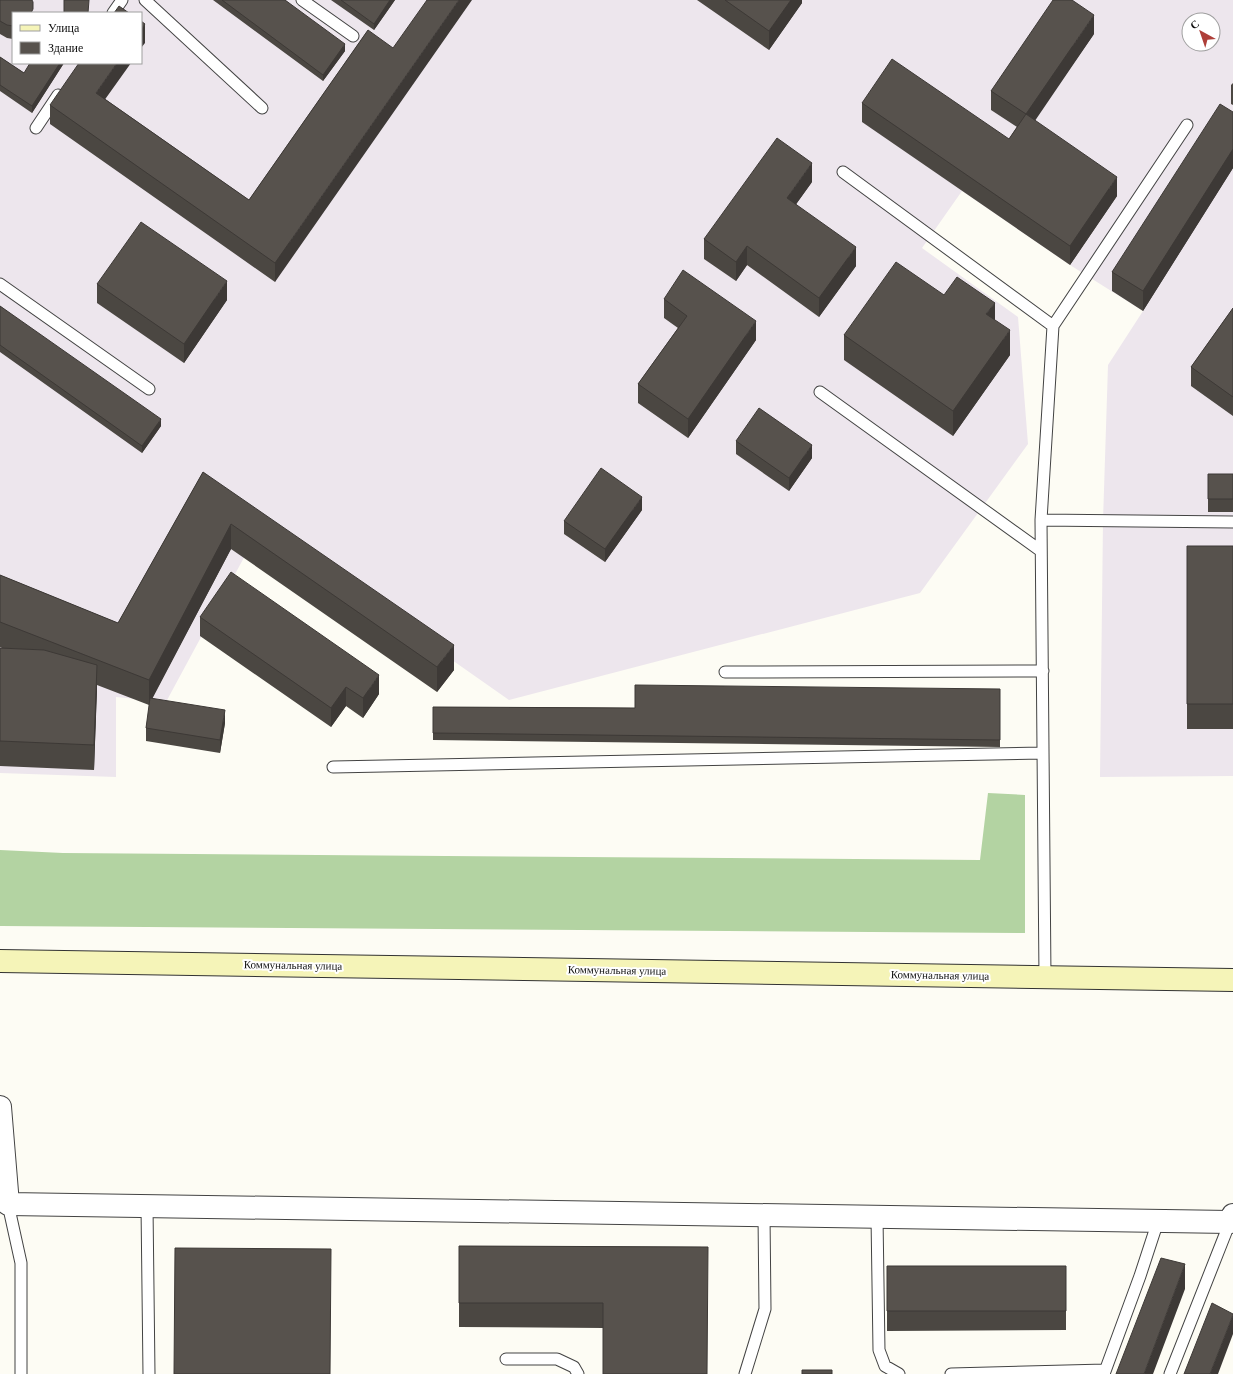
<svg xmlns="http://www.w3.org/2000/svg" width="1233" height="1374" font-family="Georgia,serif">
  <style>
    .industrial { fill: #ede6ed; fill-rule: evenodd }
    .forest { fill: #b3d3a2 }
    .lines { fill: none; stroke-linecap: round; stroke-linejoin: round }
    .lane-casing { stroke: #434343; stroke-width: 13 }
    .street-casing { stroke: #434343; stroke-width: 24 }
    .secondary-casing { stroke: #323232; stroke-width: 24 }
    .lane { stroke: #fff; stroke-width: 11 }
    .street { stroke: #fff; stroke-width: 22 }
    .secondary { stroke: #f5f4b8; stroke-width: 22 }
    .wall { fill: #4b4742 }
    .shaded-wall { fill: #3d3936 }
    .building { fill: #57524d; stroke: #3d3936 }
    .labels { text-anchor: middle; stroke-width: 4; stroke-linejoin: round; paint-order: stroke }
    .street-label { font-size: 11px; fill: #101010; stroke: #fff }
  </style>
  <rect width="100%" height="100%" fill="#fdfcf4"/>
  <path class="industrial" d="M0 0H1233V776L1100 777 1103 521 1108 365 1143 311 1070 265 962 191 922 248 1018 317 1028 444 920 593 509 700 261 526 166 702 116 697V777L0 773ZM13 13H141V63H13ZM1189 20H1213V44H1189Z"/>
  <path class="forest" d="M988 793 1025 795V933L0 926V850L63 853 980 860Z"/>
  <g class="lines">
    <defs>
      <path id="lane" d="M145 0 262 108
        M302 0 353 36
        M113 13 122 0
        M36 128 58 95
        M843 172 1053 326 1041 520 1045 977
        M0 284 149 389
        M1053 326 1187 125
        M820 392 1041 551
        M1041 520 1233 522
        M725 672 1043 671
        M333 767 1042 753
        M8 1204 21 1263V1374
        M147 1206 149 1374
        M877 1217 879 1350 885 1366 899 1374
        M506 1359H557L574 1367 578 1374
        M745 1374 765 1309 764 1215
        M951 1374 1105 1370
        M1104 1374 1140 1276 1158 1221
        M1170 1374 1230 1222"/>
      <path id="street" d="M0 1107 8 1204 1230 1222 1233 1215"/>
      <path id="secondary" d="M0 961 1233 980"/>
    </defs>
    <use href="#lane" class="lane-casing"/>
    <use href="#street" class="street-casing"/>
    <use href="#secondary" class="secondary-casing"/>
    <use href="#lane" class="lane"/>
    <use href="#street" class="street"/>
    <use href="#secondary" class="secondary"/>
  </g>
  <path class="wall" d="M0 0 33 13H13V39L7 38 0 34Z
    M213 0H285L345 51 323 81Z
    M331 0H395L374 30Z
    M697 0H802V3L769 50Z
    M368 30 275 282 50 124V105L105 99 249 200Z
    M1094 34 1034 120 1117 196 1070 265 862 122V103L1009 139 1017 127 991 110V91Z
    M0 57 24 73 64 63 32 113 0 91Z
    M1233 83V105L1231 104V85Z
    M1233 112V168L1143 311 1112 291V272Z
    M812 182 796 204 856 266 819 317 747 265 736 281 704 259V239Z
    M97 284 227 300 184 363 97 303Z
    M944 295 995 320 1010 355 953 436 844 360V335Z
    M664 299 756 340 688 438 638 403V384L678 328 664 318Z
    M0 306 161 426 142 453 0 352Z
    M1233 308V416L1191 386V367Z
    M736 441 812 458 789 491 736 454Z
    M203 472 454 670 437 692 231 549 152 698 225 723 220 753 146 741V728L150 704 149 705 97 685 94 770 0 766V648H2L0 647V575L118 623Z
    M1208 474H1233V512H1208Z
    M642 510 605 562 564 534V521Z
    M1187 546H1233V729H1187Z
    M200 617 379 694 363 718 346 706 331 727 200 636Z
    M1000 689V747L433 740V707L635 708Z
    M459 1246 708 1247 603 1328 459 1327Z
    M887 1266H1066V1330L887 1331Z"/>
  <path class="shaded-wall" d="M390 0H395L374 30V24Z
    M459 0H472L275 282V263Z
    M791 0H802V3L769 50V31Z
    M1094 15V34L1026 134V114Z
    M145 24V43L141 48V29Z
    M345 44V51L323 81V75Z
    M60 63H64L32 113V106Z
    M117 63H131L96 112V93Z
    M1233 149V168L1143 311V291Z
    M812 163V182L787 217V198Z
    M1117 177V196L1070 265V246Z
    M747 246V265L736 281V262Z
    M856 247V266L819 317V298Z
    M227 281V300L184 363V344Z
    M995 303V328L986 314Z
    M756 321V340L688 438V419Z
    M1010 330V355L953 436V411Z
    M161 419V426L142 453V446Z
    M812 445V458L789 491V478Z
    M642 497V510L605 562V549Z
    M231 524V549L149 705V680Z
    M454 645V670L437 692V667Z
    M97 665V690L94 770V745Z
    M379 675V694L363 718V698Z
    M346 687V706L331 727V708Z
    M225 710V723L220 753V740Z
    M1185 1264V1289L1153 1374H1144Z
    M1233 1315V1334L1218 1374H1210Z"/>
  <path class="building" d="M0 0H32L33 2V9L31 13H13V26L7 25 0 21Z
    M64 0H89L88 13H63L64 12Z
    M222 0H285L345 44 323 75Z
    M341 0H390L374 24Z
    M427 0H459L275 263 50 105 79 63H117L96 93 249 200 368 30 393 48Z
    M725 0H791L769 31Z
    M1053 0H1072L1094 15 1026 114 991 91Z
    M119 6 129 13H114Z
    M141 21 145 24 141 29Z
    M0 57 24 73 30 63H60L32 106 0 85Z
    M892 59 1009 139 1026 114 1117 177 1070 246 862 103Z
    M1220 104 1233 112V149L1143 291 1112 272Z
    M777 138 812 163 787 198 856 247 819 298 747 246 736 262 704 239Z
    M141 222 227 281 184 344 97 284Z
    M896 262 944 295 957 277 995 303 986 314 1010 330 953 411 844 335Z
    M683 270 756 321 688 419 638 384 687 316 664 299Z
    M0 306 161 419 142 446 0 345Z
    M1233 308V397L1191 367Z
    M759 408 812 445 789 478 736 441Z
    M601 468 642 497 605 549 564 521Z
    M203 472 454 645 437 667 231 524 149 680 0 622V575L118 623Z
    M1208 474H1233V499H1208Z
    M1187 546H1233V704H1187Z
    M231 572 379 675 363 698 346 687 331 708 200 617Z
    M0 648 44 650 97 665 94 745 0 741Z
    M635 685 1000 689V740L433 733V707L635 708Z
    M150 698 225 710 220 740 146 728Z
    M459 1246 708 1247 707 1374H603V1303H459Z
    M175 1248 331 1249 330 1374H174Z
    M1161 1258 1185 1264 1144 1374H1116Z
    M887 1266H1066V1311H887Z
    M1212 1303 1233 1314V1315L1210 1374H1184Z
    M802 1370H832V1374H802Z"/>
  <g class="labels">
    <g class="street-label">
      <text transform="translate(293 965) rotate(1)" y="4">Коммунальная улица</text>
      <text transform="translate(617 970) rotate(1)" y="4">Коммунальная улица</text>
      <text transform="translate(940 975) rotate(1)" y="4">Коммунальная улица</text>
    </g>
  </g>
  <rect x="12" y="12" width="130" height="52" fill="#ffffff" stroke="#9f9f9f"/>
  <rect x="20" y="25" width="20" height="6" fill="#f5f4b8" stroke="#9f9f9f"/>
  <text x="48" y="32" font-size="12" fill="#101010">Улица</text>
  <rect x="20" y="42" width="20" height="12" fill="#57524d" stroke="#9f9f9f"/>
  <text x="48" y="52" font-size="12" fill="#101010">Здание</text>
  <g transform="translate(1201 32) rotate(320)"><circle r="19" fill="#ffffff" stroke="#9f9f9f"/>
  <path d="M0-3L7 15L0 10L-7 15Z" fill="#ae3f39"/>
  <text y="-6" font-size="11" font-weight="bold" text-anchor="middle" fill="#101010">С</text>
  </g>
</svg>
